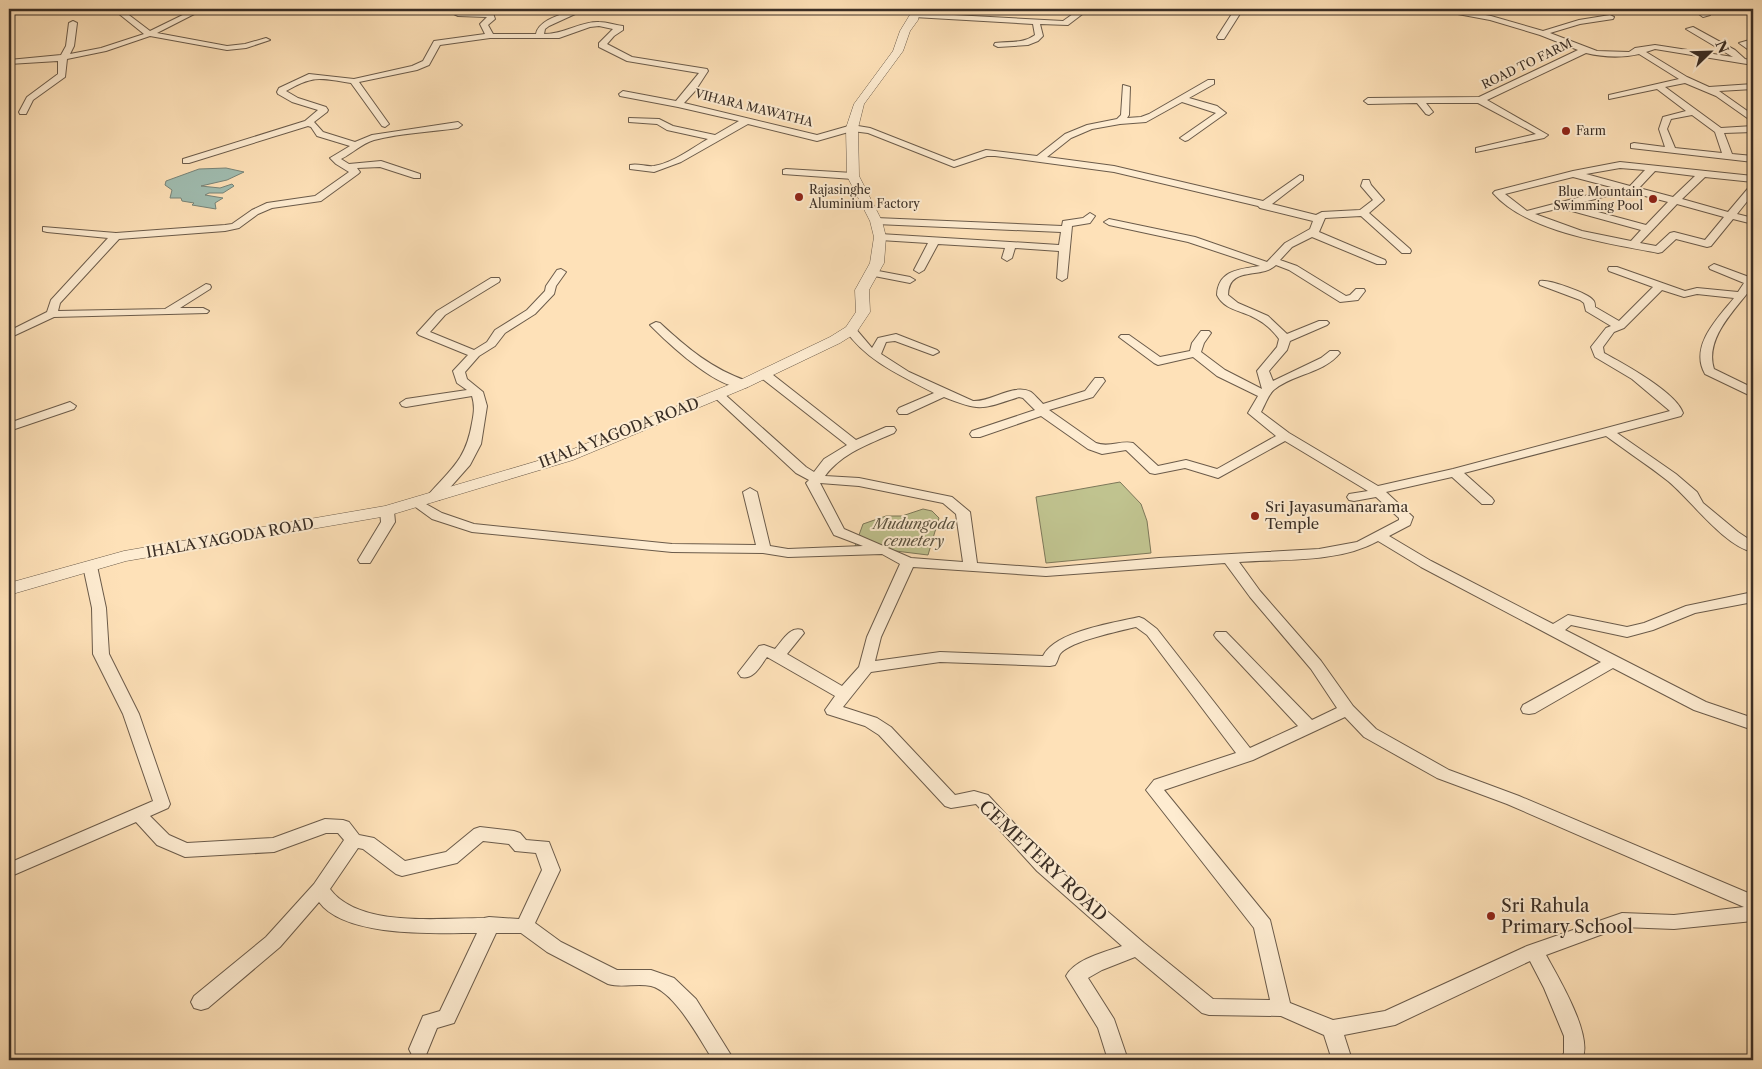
<svg xmlns="http://www.w3.org/2000/svg" width="1762" height="1069" font-family="'Libre Caslon Text',serif">
  <style>
    .green { fill: #c0c38f; stroke: #7d785a }
    .water { fill: #a0bdb1; stroke: #778479 }
    .lines { fill: none; stroke-linecap: round; stroke-linejoin: round }
    .minor-casing { stroke: #6b5b4a; stroke-width: 2 }
    .tertiary-casing { stroke: #6b5b4a; stroke-width: 1 }
    .minor { fill: #feecd1; fill-rule: evenodd }
    .tertiary { fill: #feecd1; fill-rule: evenodd }
    .poi-dot { fill: #8f2418; stroke: #feecd1; stroke-width: 2 }
    .labels { text-anchor: middle; stroke-width: 4; stroke-linejoin: round; paint-order: stroke }
    .far-street-label { font-size: 12px; fill: #3a2e25; stroke: #feecd1 }
    .far-poi-label { font-size: 12px; fill: #3a2e25; stroke: #feecd1; text-anchor: start }
    .street-label { font-size: 15px; fill: #3a2e25; stroke: #feecd1 }
    .poi-label { font-size: 15px; fill: #3a2e25; stroke: #feecd1; text-anchor: start }
    .park-label { font-size: 15px; font-style: italic; fill: #5c5340; stroke: #feecd1 }
    .near-street-label { font-size: 18px; fill: #3a2e25; stroke: #feecd1 }
    .near-poi-label { font-size: 18px; fill: #3a2e25; stroke: #feecd1; text-anchor: start }
  </style>
  <rect width="100%" height="100%" fill="#fee1b8"/>
  <filter id="stains"><feTurbulence type="fractalNoise" baseFrequency=".004" numOctaves="4"/><feColorMatrix values="0 0 0 0 .2 0 0 0 0 .09 0 0 0 0 .02 0 0 0 .5 -.17"/></filter>
  <radialGradient id="worn" r=".72"><stop offset=".6" stop-color="#630" stop-opacity="0"/><stop offset="1" stop-color="#630" stop-opacity=".3"/></radialGradient>
  <path class="green" d="M1120 482 1141 504 1147 521 1151 553 1046 563 1036 497Z
    M923 509 932 511 939 518 928 555 855 546 863 524 886 516H902Z"/>
  <path class="water" d="M226 168 244 172 227 180 201 186 220 188 232 184 234 186 223 193H209L205 195 223 198 215 203 216 209 192 205 194 203 182 201 181 198H170L172 190 165 185 166 181 199 169Z"/>
  <g class="lines">
    <defs>
      <path id="minor" d="M113 9H121L150 31 195 9H204L157 33 227 46 245 44 266 38 270 40 246 48 227 50 150 36 106 51 67 59 65 77 33 100 26 114H20L19 112 27 97 58 74V61L9 64V60L61 55 66 46 69 23 73 21 77 23 74 46 70 54 101 48 144 34Z
        M576 9H586L549 26 545 29 544 34C565 34 581 21 599 22 607 22 615 25 623 26V30L614 36 607 44 632 57 707 69 708 71 695 91 684 103 817 135 852 125 870 128 954 161 986 150 1037 156 1065 134 1087 125 1117 119 1121 115 1123 85 1130 87 1129 115 1127 118 1141 117 1149 114 1208 80H1214V84L1189 98 1217 106 1226 113 1188 140 1185 141 1180 138 1216 113 1182 102 1146 122 1120 124 1092 129 1071 138 1047 157 1114 166 1263 201 1300 175 1303 176V180L1272 204 1316 215 1322 212 1360 210 1373 200 1361 186 1363 180H1369L1371 185 1384 200 1369 213 1410 249 1411 251 1410 253H1402L1361 216 1325 218 1319 232 1385 260 1386 262 1385 264H1377L1312 237 1292 247 1280 260 1297 266 1346 296 1350 295 1356 289H1364L1365 291 1358 300 1340 302 1289 270 1276 265C1260 280 1229 265 1228 295L1238 303 1268 316 1287 334 1319 321H1327L1329 323 1327 325 1290 341 1287 350 1269 371 1273 381 1321 358 1330 351H1338L1340 353C1324 373 1294 374 1275 389 1269 393 1265 405 1261 412L1289 433 1378 486 1453 469 1670 411 1632 379 1595 357 1591 347 1606 328 1611 326 1586 311 1584 303 1580 300 1540 285 1539 283 1540 281C1548 279 1588 293 1593 300 1595 302 1595 304 1595 307L1619 321 1653 287 1609 271 1608 269 1609 267H1617L1685 291 1697 288 1738 292 1744 283 1710 269 1709 267 1714 264 1749 277 1753 276V286C1736 309 1704 338 1714 369L1753 388V397L1705 374C1689 346 1718 318 1734 298L1697 294 1684 297 1662 290 1624 328 1614 332 1603 347 1604 353C1624 364 1676 392 1683 413L1681 416 1617 433 1676 474 1697 492 1703 503 1738 532 1753 542V552C1724 546 1691 500 1668 481 1648 465 1626 451 1606 436L1464 473 1492 498 1494 501 1492 504H1482L1452 477 1386 492 1413 517 1410 525 1389 536 1431 561 1553 624 1568 615 1627 627 1644 623 1686 606 1753 592V602L1695 613 1653 630 1627 637 1571 625 1565 630 1706 702 1753 718V730L1694 710 1613 668 1535 713 1529 714 1523 713 1521 709 1523 705 1601 662 1421 567 1378 541C1338 563 1284 559 1239 562L1260 591 1321 661 1353 706 1376 729 1449 770 1519 796 1753 895V921L1674 929 1622 927 1546 955C1558 977 1594 1036 1582 1060H1560L1564 1053V1036L1544 988 1530 961 1395 1025 1344 1035 1352 1060H1332L1324 1035 1281 1016 1209 1015 1202 1013 1135 957 1102 970 1088 978 1114 1019 1128 1060H1108L1098 1028 1066 976C1075 959 1105 952 1122 946L1037 871 976 804 951 808 945 806 879 735 865 726 827 714 825 710 835 696 767 657C760 666 754 680 741 677L738 673 759 646 764 645 775 649C783 640 790 626 802 630L804 633 787 654 842 686 859 667 867 637 900 564 882 554 788 557 763 553 672 552 472 532 432 519 410 503 417 499 442 513 474 524 672 544 756 545 743 492 750 488 757 492 770 546 788 549 863 546 834 535 806 483 809 480 796 473 712 395 718 391 722 392 806 467 814 472 824 459 847 445 760 377 758 374 764 370 768 371 856 440 886 427H894L896 430 894 433C869 444 842 453 825 476L859 478 952 497 970 512 977 563 1046 568 1159 558 1319 549 1357 542 1399 520V518L1376 497 1354 501 1349 500 1347 497 1349 494 1368 491 1285 441 1218 478 1185 468 1155 474 1150 473 1126 450 1102 454 1088 449 1041 416 980 437H972L970 434 972 431 1035 410 1023 398 1019 397C982 409 981 412 944 397L907 414H899L897 411 899 408 934 393C900 375 868 362 845 330L851 327 855 328 872 348 878 338 896 334 937 350 939 352 933 355 895 341 886 342 881 354 909 372 973 401C992 402 1013 383 1031 392 1035 395 1039 400 1043 404L1085 391 1095 378H1103L1105 381 1093 397 1049 410 1096 443C1109 448 1121 440 1133 443L1158 466 1186 460 1217 469 1276 436 1248 413 1258 396 1217 376 1193 357 1158 365 1154 363 1119 337 1121 335H1129L1160 357 1190 351 1192 343 1201 331H1209L1211 333 1204 343 1201 352 1225 370 1262 389 1257 371 1277 347 1279 339C1272 329 1262 321 1251 316 1238 310 1224 309 1217 295 1218 270 1240 269 1260 266L1188 242 1109 225 1104 222 1109 219 1195 237 1267 262 1285 243 1310 229 1313 221 1260 208 1258 206 1114 172 995 156H987L954 167 868 133 852 131 817 141 748 124 681 162 654 172 630 169V165C638 163 646 167 654 166 673 163 692 148 708 139L667 130 657 124 629 122V118L659 119 673 126 715 135 739 121 678 107 620 96 619 94 623 91 676 101 699 73 627 61 599 47V43L613 29 599 26 590 27 559 38H490L440 45 429 65 417 70 359 82 389 124 385 127 382 126 351 83C320 78 314 75 286 91L298 98 326 107 328 110 327 112 314 122 323 132 355 142 372 135 458 122 462 125 458 128C431 132 400 133 374 140 361 144 353 153 341 159L349 164 381 161 420 174V178H414L380 167 357 168 360 172 358 174 321 201 272 208 258 214 239 228 225 231 119 239 60 303 58 311 165 309 206 284 210 285 211 287 210 289 180 308H203L209 311 207 313 54 317 9 338V331L47 312 51 300 108 238 47 232 43 231V227L116 233 225 225 232 224 252 210 267 203 315 196 349 172 336 164 330 158 350 146 317 136 311 127 308 126 189 163H183V159L305 121 318 110 292 102 278 94 277 92 279 88 309 74 354 79 412 66 423 61 434 41 485 34 480 24 487 17 458 16 454 14 455 12 493 13 495 19 488 25 493 34H536C539 19 564 14 576 9ZM820 483 859 486 943 503 956 514 963 562 911 558 844 529ZM1225 563 1250 597 1311 669 1337 708 1312 720 1226 632H1216L1214 635 1216 638 1298 726 1250 748 1157 629 1144 619 1139 617C1114 623 1055 631 1043 656L940 652 875 661 881 637 913 567 1046 576ZM1136 627 1147 635 1236 753 1154 780 1146 790 1254 928 1270 1000 1213 999 1144 943 1049 861 988 795 974 791 955 795 891 727 877 718 843 707 871 672 940 662 1050 666 1055 665C1058 661 1058 657 1060 654 1070 641 1120 631 1136 627ZM1345 717 1364 737 1437 778 1507 804 1744 907 1674 915 1622 913 1527 946 1385 1011 1333 1020 1290 1003 1270 920 1164 790 1253 760Z
        M907 9H915L917 13 1063 21 1080 9H1089L1068 25 1040 24 1043 36 1038 41 1028 45 998 47 994 45 995 43C1009 41 1023 44 1035 35L1033 24 914 17H911Z
        M1235 9H1243L1224 39H1218L1217 37Z
        M1307 9H1452L1491 16 1543 31 1579 20 1610 15 1614 17 1613 19 1580 24 1550 33 1597 51 1629 52 1635 48 1655 45 1733 57 1686 29 1693 27 1735 50 1745 59 1753 61V65L1655 49 1646 52 1687 77 1709 87 1753 84V89L1719 91 1753 115V122L1716 96 1685 83 1665 87 1721 128 1753 126V132L1724 133 1732 154 1753 156V162L1631 148V144L1634 143 1665 147 1659 129 1663 117 1686 111 1657 89 1609 99V95L1679 79 1639 54C1622 58 1602 57 1586 53L1487 100 1548 135 1544 138 1476 152V148L1536 134 1478 103H1426L1433 112 1429 115 1426 114 1417 103 1368 104 1364 101 1368 98 1479 97 1578 50 1540 35 1490 20 1447 12 1311 11ZM1692 115 1715 132 1722 153 1675 148 1667 129 1671 119Z
        M1692 9H1701L1710 15 1703 17Z
        M1753 39V43L1749 44 1753 47V53L1739 43Z
        M1620 162 1753 176V182L1705 177 1682 199 1728 212 1750 186 1753 185V194L1737 214 1753 218V224L1733 219 1711 246 1707 247 1676 239 1662 252 1658 253C1609 243 1528 233 1493 193L1495 191 1573 171ZM1620 168 1645 170 1630 186 1586 174ZM1655 171 1695 176 1673 197 1639 188ZM1573 177 1615 188 1527 211 1505 194ZM1626 191 1668 202 1646 225 1572 205ZM1677 204 1724 217 1705 240 1674 232 1670 233 1656 246 1640 243ZM1561 208 1641 230 1631 241 1582 231 1535 214Z
        M786 169 853 173 858 176 853 179 783 174V170Z
        M1090 213 1095 216 1090 223 1072 226 1067 278 1062 281 1057 278 1059 251 1015 248 1012 258 1007 261 1002 258 1005 248 938 244 924 270 919 273 914 270 928 243 880 240 875 237 880 234 1059 245 1061 232 876 224 871 221 876 218 1062 226 1063 221 1083 218Z
        M561 269 566 272 556 286 554 294 535 314 505 333 495 346 479 356 465 372 467 379 483 392 487 406 481 444 470 465 439 500H429L427 497 429 494C452 468 466 459 472 423 474 413 475 406 472 396L406 407 402 406 400 403 406 399 467 390 457 383 453 371 468 355 419 335 417 333 437 311 491 278H499L500 280 499 282 445 315 430 332 474 350 487 342 495 330 527 310 545 291 546 286 557 270Z
        M873 270 910 277 915 280 910 283 869 275 868 273 869 271Z
        M656 322 660 323C687 348 712 369 747 381L749 384 747 387C721 393 670 345 652 327L650 325Z
        M70 402 76 406 74 409 9 431V423Z
        M387 507 394 511 395 522 370 563H360L358 560 381 522 380 511Z
        M90 562 95 563 97 566 106 608 109 654 139 714 170 804 168 808 150 816 169 835 187 843 273 838 325 819 343 820 349 822 359 835 374 838 405 861 446 852 474 829 480 827 514 831 520 833 526 840 549 842 560 870 535 923 561 942 617 970H651L674 978 696 999 734 1060H713C700 1040 675 992 651 986 637 983 622 988 608 984L547 952 521 933H496L454 1023 437 1028 426 1055 419 1058 412 1055 409 1049 423 1016 440 1011 477 933C437 933 345 938 319 902L280 947 208 1008 201 1010 194 1008 191 1002 194 996 266 937 314 884 344 840 338 833H326L274 852 185 857 157 845 136 822 9 877V863L153 801 123 714 93 654 92 608 83 566 85 563ZM483 841 509 844 515 851 536 853 542 870 519 919 489 917 484 918C440 918 359 928 330 889L358 848 363 849 396 874 402 876 457 863Z"/>
      <path id="tertiary" d="M914 12 919 15 918 20 910 31 903 51 864 104 858 128 859 176 882 221 886 237 884 263 869 290 870 312 856 333 840 343 748 387 573 460 387 516 126 561 9 595V583L124 551 385 506 561 454 738 381 830 337 846 327 856 312 855 290 870 263 874 237 870 221 847 176 846 128 854 104 893 51 900 31 911 13Z"/>
    </defs>
    <use href="#minor" class="minor-casing"/>
    <use href="#tertiary" class="tertiary-casing"/>
    <use href="#minor" class="minor"/>
    <use href="#tertiary" class="tertiary"/>
  </g>
  <g class="poi-dot">
    <circle cx="1566" cy="131" r="5"/>
    <circle cx="799" cy="197" r="5"/>
    <circle cx="1653" cy="199" r="5"/>
    <circle cx="1255" cy="516" r="5"/>
    <circle cx="1491" cy="916" r="5"/>
  </g>
  <g class="labels">
    <g class="far-street-label">
      <text transform="translate(1527 64) rotate(-26)" y="4">ROAD TO FARM</text>
      <text transform="translate(754 108) rotate(14)" y="4">VIHARA MAWATHA</text>
    </g>
    <g class="far-poi-label">
      <text x="1576" y="135">Farm</text>
      <text x="809" y="194">Rajasinghe<tspan x="809" dy="14">Aluminium Factory</tspan></text>
      <text x="1643" y="196" text-anchor="end">Blue Mountain<tspan x="1643" dy="14">Swimming Pool</tspan></text>
    </g>
    <g class="street-label">
      <text transform="translate(619 433) rotate(-21)" y="5">IHALA YAGODA ROAD</text>
      <text transform="translate(230 538) rotate(-10)" y="5">IHALA YAGODA ROAD</text>
    </g>
    <g class="poi-label">
      <text x="1265" y="512">Sri Jayasumanarama<tspan x="1265" dy="17">Temple</tspan></text>
    </g>
    <g class="park-label">
      <text x="914" y="529">Mudungoda<tspan x="914" dy="17">cemetery</tspan></text>
    </g>
    <g class="near-street-label">
      <text transform="translate(1043 861) rotate(43)" y="6">CEMETERY ROAD</text>
    </g>
    <g class="near-poi-label">
      <text x="1501" y="912">Sri Rahula<tspan x="1501" dy="21">Primary School</tspan></text>
    </g>
  </g>
  <rect width="1762" height="1069" fill="none" stroke="#fee1b8" stroke-width="30"/>
  <rect x="10" y="10" width="1742" height="1049" fill="none" stroke="#3a2e25" stroke-width="2.5"/>
  <rect x="15" y="15" width="1732" height="1039" fill="none" stroke="#3a2e25"/>
  <g transform="translate(1710 52) rotate(67)" stroke="#feecd1" stroke-width="4" paint-order="stroke">
  <path d="M0-4L9 19L0 12L-9 19Z" fill="#3a2e25"/>
  <text y="-8" font-size="14" font-weight="bold" text-anchor="middle" fill="#3a2e25">N</text>
  </g>
  <rect width="100%" height="100%" filter="url(#stains)"/>
  <rect width="100%" height="100%" fill="url(#worn)"/>
</svg>
